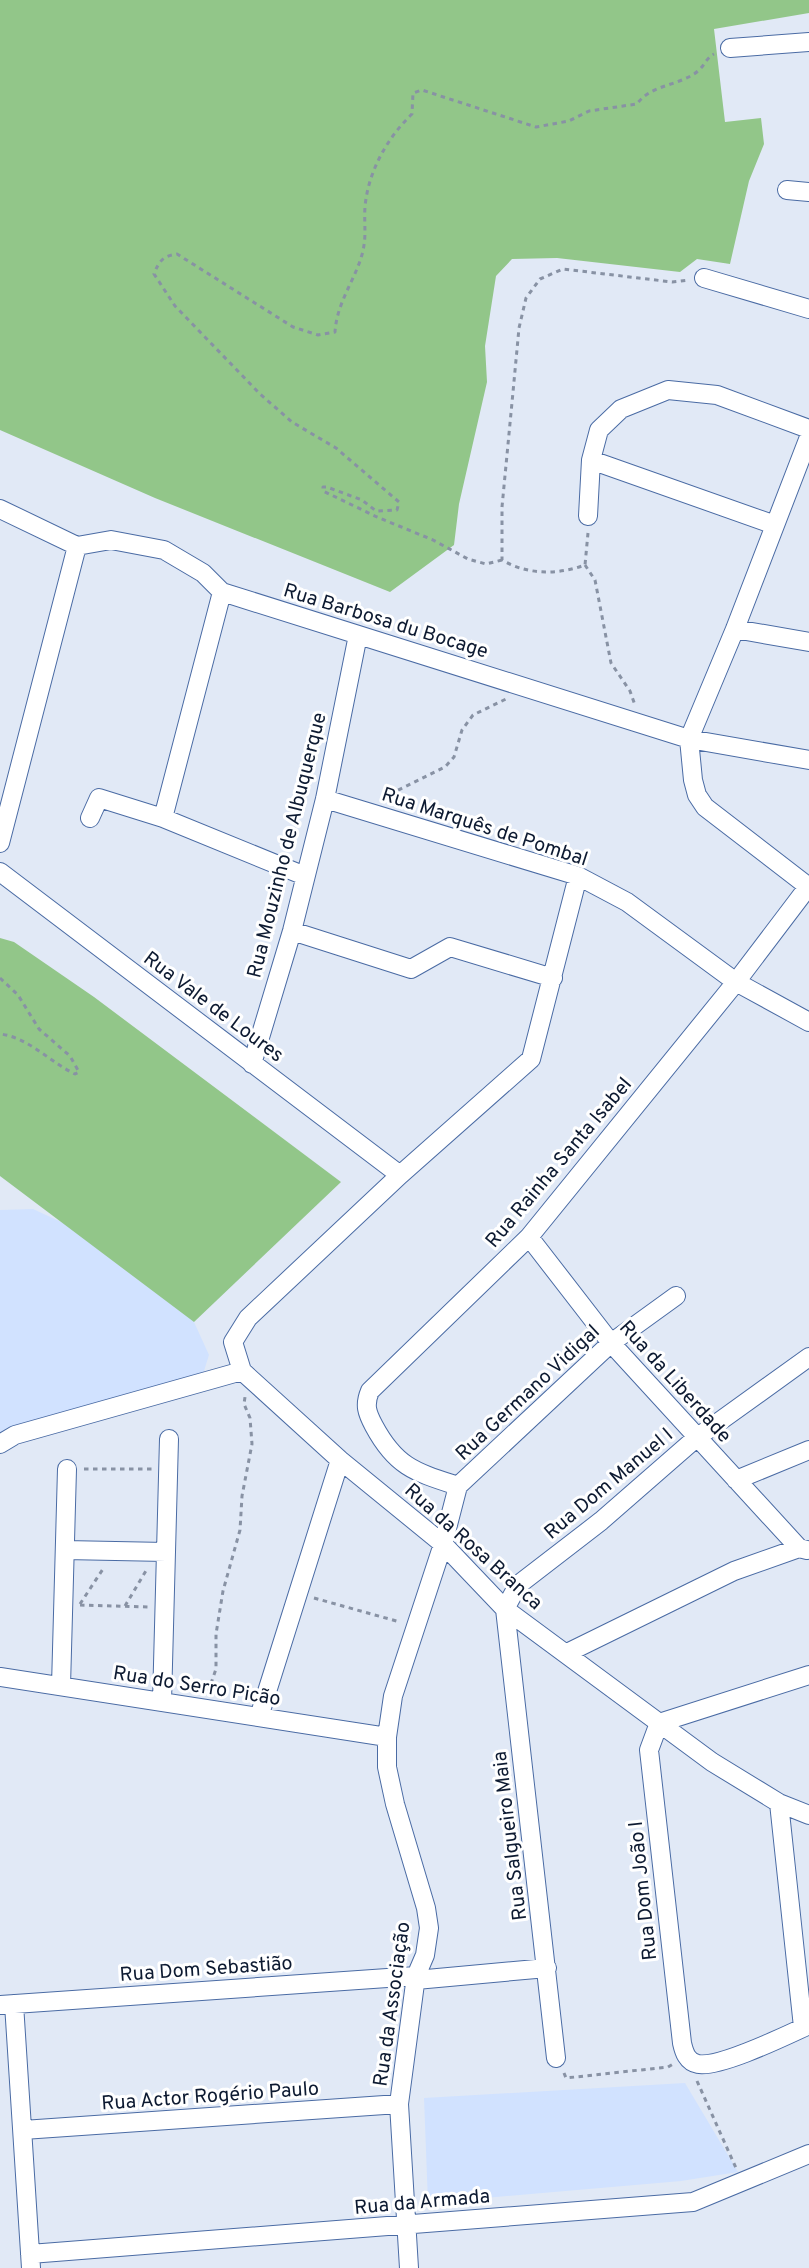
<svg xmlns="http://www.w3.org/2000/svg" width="809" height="2268" font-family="Overpass,sans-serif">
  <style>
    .built { fill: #d1e2ff }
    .green { fill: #92c689 }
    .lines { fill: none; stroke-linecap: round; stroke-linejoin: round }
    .minor-casing { stroke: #4a6ba4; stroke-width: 20 }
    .path { stroke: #8892a4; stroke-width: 3; stroke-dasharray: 4.5 4.5; stroke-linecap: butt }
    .minor { stroke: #fff; stroke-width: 18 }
    .labels { text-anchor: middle; stroke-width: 6; stroke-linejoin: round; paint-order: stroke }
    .street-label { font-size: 20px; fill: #0d1a31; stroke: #fff }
  </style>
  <rect width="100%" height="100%" fill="#e1e9f6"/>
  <path class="built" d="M33 1209 163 1269 194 1322 209 1355 203 1374 0 1444V1210Z
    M685 2083 738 2172 681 2181 428 2203 424 2098Z"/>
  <path class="green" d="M0 0H809V13L714 29 725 122 761 118 764 144 749 181 730 264 697 259 680 272 557 258 512 259 496 276 485 346 487 382 459 504 454 545 390 592 155 498 0 430Z
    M0 938 14 942 94 997 341 1182 194 1322 0 1176Z"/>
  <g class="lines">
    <defs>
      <path id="minor" d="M730 48 809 42
        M787 190 809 192
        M704 278 809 309
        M809 437 735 629 689 739 693 780 697 795 705 807 809 887
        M591 460 775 525
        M0 509 77 546
        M588 516 591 460 599 430 621 409 668 390 717 395 809 429
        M77 546 111 540 164 550 203 573 222 592 689 739 809 760
        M735 629 809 642
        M325 799 578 876 627 902 736 982 809 1022
        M90 818 99 798 163 818 305 876
        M163 818 222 592
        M0 843 77 546
        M0 872 400 1175
        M292 931 411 969 450 947 553 978
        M252 1064 292 931 325 799 358 635
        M529 1237 611 1343 799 1548
        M242 1371 340 1460 443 1544 505 1609 712 1762 779 1803 809 1815
        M242 1371 233 1342 248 1318 400 1175 531 1059 578 876
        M0 1444 15 1435 242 1371
        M736 1480 809 1450
        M458 1486C415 1472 396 1467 374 1426 367 1413 364 1405 370 1391L529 1237 736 982 808 887
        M65 1550 166 1552
        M567 1653 734 1571 799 1548 807 1550
        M809 1675 659 1723 649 1750 682 2043C684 2052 687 2062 698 2064 720 2068 787 2035 809 2025
        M0 1677 387 1737
        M61 1686 67 1469
        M162 1702 169 1439
        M259 1717 340 1460
        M779 1803 803 2027
        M416 1980 547 1968
        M14 2004 31 2268
        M0 2005 416 1976
        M556 2058 505 1609 518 1585 601 1521 695 1439 809 1357
        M23 2130 399 2104
        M30 2254 693 2202 809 2154
        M409 2268 399 2104 416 1976 425 1955 429 1928 426 1908 395 1804 387 1767V1737L393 1696 443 1544 458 1486 611 1343 676 1296"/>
    </defs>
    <use href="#minor" class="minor-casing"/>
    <path class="path" d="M588 533 585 565C558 575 527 575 502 560V507L513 392 519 328 526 298 540 279 563 269 672 282 689 280
      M502 560 486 564 468 559 433 540 377 517 323 491V487H327L362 500 376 511 397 510 399 502 336 448 292 422 260 394 175 306 154 274C159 261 163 256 177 254L293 327 318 335 335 332C337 299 360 274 364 245 366 233 364 220 365 207 368 172 387 138 412 114L413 93 422 90 536 127 569 121 589 111 637 104C651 84 680 86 698 71 705 65 706 58 714 54
      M585 565 595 580 611 663 630 691 635 705
      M382 798 445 767 454 757 462 730 473 715 506 699
      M0 978 18 995 39 1029 70 1056 79 1072 75 1074C51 1063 28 1037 0 1034
      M84 1469H152
      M314 1598 400 1622
      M80 1604 103 1569
      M80 1605 148 1607
      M125 1606 147 1569
      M208 1692 216 1669V1634L223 1591 240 1530 242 1496 252 1444 250 1418 244 1404 245 1397
      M564 2073 566 2078 668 2067 673 2064
      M697 2081 736 2168"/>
    <use href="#minor" class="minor"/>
  </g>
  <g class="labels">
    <g class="street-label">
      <text transform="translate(386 620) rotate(17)" y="7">Rua Barbosa du Bocage</text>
      <text transform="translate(485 826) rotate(18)" y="7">Rua Marquês de Pombal</text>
      <text transform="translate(286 845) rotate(-76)" y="7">Rua Mouzinho de Albuquerque</text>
      <text transform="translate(214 1006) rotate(37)" y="7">Rua Vale de Loures</text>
      <text transform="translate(558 1162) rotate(-50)" y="7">Rua Rainha Santa Isabel</text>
      <text transform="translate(676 1381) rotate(48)" y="7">Rua da Liberdade</text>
      <text transform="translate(527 1392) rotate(-43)" y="7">Rua Germano Vidigal</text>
      <text transform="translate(608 1483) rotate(-40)" y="7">Rua Dom Manuel I</text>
      <text transform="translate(474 1546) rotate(42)" y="7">Rua da Rosa Branca</text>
      <text transform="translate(197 1685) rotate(9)" y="7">Rua do Serro Picão</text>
      <text transform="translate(509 1836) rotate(-97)" y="7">Rua Salgueiro Maia</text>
      <text transform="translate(642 1891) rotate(-96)" y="7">Rua Dom João I</text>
      <text transform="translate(206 1968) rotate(-4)" y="7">Rua Dom Sebastião</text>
      <text transform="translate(391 2004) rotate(-82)" y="7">Rua da Associação</text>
      <text transform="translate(210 2095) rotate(-4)" y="7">Rua Actor Rogério Paulo</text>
      <text transform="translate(422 2201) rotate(-5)" y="7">Rua da Armada</text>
    </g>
  </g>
</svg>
